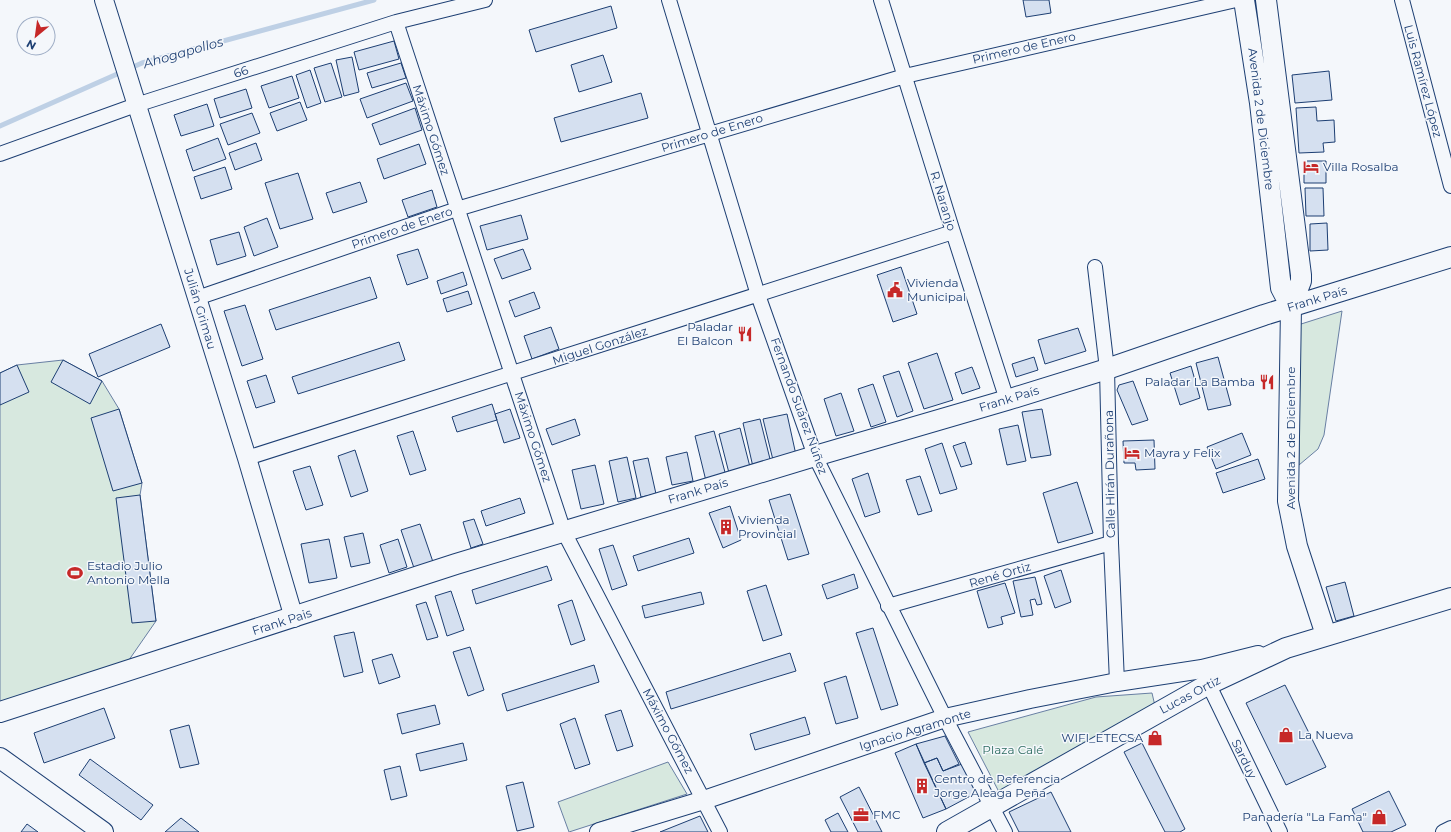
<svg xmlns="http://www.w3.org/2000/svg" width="1451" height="832" font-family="Montserrat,sans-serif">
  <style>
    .green { fill: #d7e8df; stroke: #687fa3 }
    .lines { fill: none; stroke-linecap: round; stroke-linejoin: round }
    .stream { stroke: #bed0e5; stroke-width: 5 }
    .building { fill: #d5e0f0; stroke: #1d3f73 }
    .minor-casing { stroke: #1d3f73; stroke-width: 16 }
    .tertiary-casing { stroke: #1d3f73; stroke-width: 20 }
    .secondary-casing { stroke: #1d3f73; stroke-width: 22 }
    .minor { stroke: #f4f7fb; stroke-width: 14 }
    .tertiary { stroke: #f4f7fb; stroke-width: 18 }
    .secondary { stroke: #f4f7fb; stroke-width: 20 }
    .labels { text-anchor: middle; stroke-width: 3; stroke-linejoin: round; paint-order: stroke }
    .street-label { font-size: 12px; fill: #1d3f73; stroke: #f4f7fb }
    .poi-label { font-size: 12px; fill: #1d3f73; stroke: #f4f7fb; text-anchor: start }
    .park-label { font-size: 12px; fill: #2c6c60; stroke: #f4f7fb }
    .water-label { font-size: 13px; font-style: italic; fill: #1d3f73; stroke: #f4f7fb }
  </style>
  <rect width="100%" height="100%" fill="#f4f7fb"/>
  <path class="green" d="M1342 311 1324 435 1318 449 1299 465 1298 325Z
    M63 360 102 381 119 409 142 483 140 495 156 621 122 670 0 708V373L17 365Z
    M1152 693 1155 706 999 792 968 732 1096 697Z
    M668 762 687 794 569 832 558 802Z"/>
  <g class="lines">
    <path class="stream" d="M0 126 142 63 374 0"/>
  </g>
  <path class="building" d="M1023 0H1049L1051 13 1026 17Z
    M611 6 617 28 536 52 529 30Z
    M394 41 399 59 359 70 354 52Z
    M603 55 612 82 579 92 571 65Z
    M352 57 359 92 344 96 336 60Z
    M331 63 342 97 325 102 314 68Z
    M401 63 406 78 372 88 367 73Z
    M310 70 321 103 307 108 296 75Z
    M1329 71 1332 100 1295 103 1292 75Z
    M292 76 299 98 269 108 261 86Z
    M406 83 413 101 367 118 360 99Z
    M246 89 252 108 220 118 214 99Z
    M641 93 648 118 561 142 554 118Z
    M300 102 307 120 277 131 270 113Z
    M207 104 214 126 181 136 174 115Z
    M1316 107 1317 121 1334 120 1335 142 1323 143 1324 152 1299 153 1296 108Z
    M415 108 422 130 380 145 372 124Z
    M252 113 260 133 228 145 220 124Z
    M218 138 226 159 193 171 186 150Z
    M256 143 262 160 235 170 229 153Z
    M419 144 426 164 384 179 377 159Z
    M1304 161H1326V183H1304Z
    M225 167 232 189 201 199 194 177Z
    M298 173 313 219 280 229 265 183Z
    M360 182 367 202 333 213 326 193Z
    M1305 188H1323L1324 216H1306Z
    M432 190 437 207 408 217 402 200Z
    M521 215 528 239 487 250 480 226Z
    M267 218 278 247 254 256 244 227Z
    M1327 223 1328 250 1310 251V224Z
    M239 232 246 256 217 265 210 240Z
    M418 249 428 278 407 285 397 255Z
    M523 249 531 269 502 279 494 259Z
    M901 267 917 314 893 322 877 275Z
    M463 272 467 285 441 294 437 281Z
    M370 277 377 298 276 330 269 310Z
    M468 291 472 304 447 312 443 299Z
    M534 292 540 308 515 317 509 301Z
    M245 305 263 359 242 366 224 311Z
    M161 324 170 347 98 377 89 354Z
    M551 327 559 349 532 359 524 336Z
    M1078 328 1086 351 1045 364 1038 340Z
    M399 342 405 360 298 394 292 377Z
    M937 353 953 400 924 409 908 363Z
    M1034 357 1038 370 1016 377 1012 364Z
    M1218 357 1231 405 1208 410 1196 363Z
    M63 360 102 381 90 404 51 382Z
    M17 365 29 392 0 405V373Z
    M1191 366 1200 398 1180 405 1170 373Z
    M972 367 980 388 962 394 955 373Z
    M899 371 913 411 897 417 883 376Z
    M266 375 275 402 256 408 247 381Z
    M1133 381 1148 420 1132 425 1117 390 1119 385Z
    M873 384 886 422 871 427 858 389Z
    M841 393 854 431 836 436 824 399Z
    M492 404 497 420 457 432 452 417Z
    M119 409 142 483 113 491 91 418Z
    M510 409 520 438 504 443 495 414Z
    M1042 409 1051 455 1031 458 1022 412Z
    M787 414 796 455 773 460 763 419Z
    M575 419 580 435 552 445 546 429Z
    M760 419 771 463 753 467 743 423Z
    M1018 425 1026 461 1007 465 999 429Z
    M740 428 750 467 729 473 719 434Z
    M413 431 426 470 410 475 397 436Z
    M714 431 726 476 706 481 695 436Z
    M1242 433 1251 455 1216 469 1207 447Z
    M1154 440 1155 469 1136 470 1135 463H1124L1123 441Z
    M965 442 972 464 961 467 953 446Z
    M942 443 957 489 940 494 925 449Z
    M355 450 368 491 351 497 338 456Z
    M687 452 693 481 672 485 666 457Z
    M627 457 636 498 618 502 609 461Z
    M648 458 656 494 641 497 633 461Z
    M1258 459 1265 479 1223 493 1216 473Z
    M595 465 604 504 581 509 572 470Z
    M310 466 323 505 306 510 293 471Z
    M868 473 880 512 865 517 852 479Z
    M920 476 932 511 918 515 906 480Z
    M1077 482 1093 533 1058 543 1043 493Z
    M790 494 809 554 788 560 769 500Z
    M140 495 156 621 132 623 116 498Z
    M520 498 525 513 486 526 481 511Z
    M730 506 741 540 723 548 709 513Z
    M474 519 483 544 471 548 463 522Z
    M420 524 433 562 414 568 401 530Z
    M363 533 370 563 351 567 344 537Z
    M689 538 694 553 638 571 633 556Z
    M329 539 337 578 309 583 301 544Z
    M398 539 407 567 389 573 380 545Z
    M613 545 627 585 612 590 599 549Z
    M547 566 552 580 476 604 472 590Z
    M1061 570 1071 602 1055 608 1044 576Z
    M854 574 858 588 827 599 822 585Z
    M1035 577 1042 604 1037 605 1035 599 1030 600 1033 615 1021 617 1013 581Z
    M1345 582 1354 616 1336 621 1326 587Z
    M1005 583 1015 613 1001 617 1003 624 988 628 977 591Z
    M766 585 782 635 763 641 747 591Z
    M451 591 464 630 447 636 435 596Z
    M701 592 704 604 645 618 642 606Z
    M572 600 585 640 571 645 558 605Z
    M426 602 438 637 427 640 416 605Z
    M873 628 898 705 881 710 856 633Z
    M354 632 363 672 344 677 334 636Z
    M470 647 484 690 468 696 453 652Z
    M790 653 796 671 671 709 666 692Z
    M392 654 400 677 379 684 372 660Z
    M594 665 599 682 507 711 502 694Z
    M846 676 858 718 836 724 824 683Z
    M1285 685 1326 767 1286 785 1246 703Z
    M435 705 440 724 402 734 397 714Z
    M104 708 115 738 44 763 34 733Z
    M621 710 633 746 617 751 605 715Z
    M805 717 810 734 755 750 750 734Z
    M575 718 590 764 575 769 560 724Z
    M189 725 199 764 180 768 170 730Z
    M945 736 959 764 943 771 937 758 924 763 916 744Z
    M463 743 467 760 420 771 416 754Z
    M1142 743 1185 829 1180 832H1165L1124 752Z
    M916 744 946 809 923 818 895 753Z
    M937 758 943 771 962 764 976 793 946 809 924 763Z
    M90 759 153 805 141 820 79 775Z
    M400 766 407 796 391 800 384 770Z
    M523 782 534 827 517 831 506 786Z
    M859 787 882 832H858L840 797Z
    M1389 791 1406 825 1391 832H1363L1352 809Z
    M1051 792 1071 832H1019L1009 812Z
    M838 813 848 832H831L825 820Z
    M700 816 708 832H660Z
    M181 818 199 832H165Z
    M27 824 38 832H21Z"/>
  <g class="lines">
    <defs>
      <path id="minor" d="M669 0 758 295 815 456 945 718 1005 832
        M881 0 953 232 1007 400
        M1402 0 1451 186
        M396 22 564 532 720 832
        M0 154 136 105 396 22 485 0
        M1095 267 1107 369 1111 543 1117 682
        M197 298 457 209 905 76 1236 0
        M247 458 953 232
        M888 606 1111 543
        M1205 677 1280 832
        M1443 832 1451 828"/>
      <path id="tertiary" d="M104 0 247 458 294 618
        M599 832 704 800 945 718 1030 699 1117 682 1202 669 1258 655"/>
      <path id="secondary" d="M1244 0 1260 103 1281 288 1291 307
        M1266 0 1301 275V281L1291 307 1288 501 1297 546 1326 635
        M0 712 456 564 815 456 1007 400 1107 369 1264 315 1451 257
        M0 758 103 832
        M947 832 1207 685 1286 648 1451 598"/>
    </defs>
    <use href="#minor" class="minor-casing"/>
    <use href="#tertiary" class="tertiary-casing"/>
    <use href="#secondary" class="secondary-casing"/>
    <use href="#minor" class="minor"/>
    <use href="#tertiary" class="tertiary"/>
    <use href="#secondary" class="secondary"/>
  </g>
  <defs>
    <symbol id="hotel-bare" viewBox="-9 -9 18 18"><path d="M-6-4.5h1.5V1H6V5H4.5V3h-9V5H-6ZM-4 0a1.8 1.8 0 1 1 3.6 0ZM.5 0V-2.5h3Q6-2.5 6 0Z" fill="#c62828" stroke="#f4f7fb" stroke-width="2.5" paint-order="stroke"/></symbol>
    <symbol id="civic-bare" viewBox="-9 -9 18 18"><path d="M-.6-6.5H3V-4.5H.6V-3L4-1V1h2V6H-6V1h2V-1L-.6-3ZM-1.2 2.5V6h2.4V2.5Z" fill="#c62828" stroke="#f4f7fb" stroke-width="2.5" paint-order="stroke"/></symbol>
    <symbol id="restaurant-bare" viewBox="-9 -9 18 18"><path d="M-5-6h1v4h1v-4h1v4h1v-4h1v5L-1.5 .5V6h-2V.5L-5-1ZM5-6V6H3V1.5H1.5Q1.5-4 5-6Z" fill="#c62828" stroke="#f4f7fb" stroke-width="2.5" paint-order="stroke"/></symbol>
    <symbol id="building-bare" viewBox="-9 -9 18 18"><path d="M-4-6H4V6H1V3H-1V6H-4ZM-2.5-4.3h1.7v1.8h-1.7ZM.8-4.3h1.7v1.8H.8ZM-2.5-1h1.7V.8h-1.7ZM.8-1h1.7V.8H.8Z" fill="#c62828" stroke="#f4f7fb" stroke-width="2.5" paint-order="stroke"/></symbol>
    <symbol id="stadium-bare" viewBox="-9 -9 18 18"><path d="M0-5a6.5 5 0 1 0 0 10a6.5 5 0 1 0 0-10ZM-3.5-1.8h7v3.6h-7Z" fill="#c62828" stroke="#f4f7fb" stroke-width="2.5" paint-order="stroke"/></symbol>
    <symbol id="shop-bare" viewBox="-9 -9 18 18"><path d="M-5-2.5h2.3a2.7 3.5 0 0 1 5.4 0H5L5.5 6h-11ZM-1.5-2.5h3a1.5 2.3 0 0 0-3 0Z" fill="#c62828" stroke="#f4f7fb" stroke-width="2.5" paint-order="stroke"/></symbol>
    <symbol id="office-bare" viewBox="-9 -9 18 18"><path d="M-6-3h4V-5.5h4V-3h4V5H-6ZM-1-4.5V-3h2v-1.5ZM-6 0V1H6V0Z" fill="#c62828" stroke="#f4f7fb" stroke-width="2.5" paint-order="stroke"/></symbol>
  </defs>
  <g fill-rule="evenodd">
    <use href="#hotel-bare" x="1300" y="156" width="22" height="22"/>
    <use href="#civic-bare" x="884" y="279" width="22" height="22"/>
    <use href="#restaurant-bare" x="734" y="323" width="22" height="22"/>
    <use href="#restaurant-bare" x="1256" y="371" width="22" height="22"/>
    <use href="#hotel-bare" x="1121" y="442" width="22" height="22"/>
    <use href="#building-bare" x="715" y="516" width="22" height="22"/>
    <use href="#stadium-bare" x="64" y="562" width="22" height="22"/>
    <use href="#shop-bare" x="1275" y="724" width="22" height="22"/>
    <use href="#shop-bare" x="1144" y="727" width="22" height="22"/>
    <use href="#building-bare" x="911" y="775" width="22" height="22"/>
    <use href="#office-bare" x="850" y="804" width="22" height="22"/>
    <use href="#shop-bare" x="1368" y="806" width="22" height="22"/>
  </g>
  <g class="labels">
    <g class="street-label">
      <text transform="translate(1024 48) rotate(-13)" y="4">Primero de Enero</text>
      <text transform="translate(241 72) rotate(-18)" y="4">66</text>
      <text transform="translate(1423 81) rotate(75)" y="4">Luis Ramírez López</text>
      <text transform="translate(1261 119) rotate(83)" y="4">Avenida 2 de Diciembre</text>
      <text transform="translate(431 130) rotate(72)" y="4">Máximo Gómez</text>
      <text transform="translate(712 133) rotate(-17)" y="4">Primero de Enero</text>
      <text transform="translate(943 201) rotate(73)" y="4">R. Naranjo</text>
      <text transform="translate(402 228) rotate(-19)" y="4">Primero de Enero</text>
      <text transform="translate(1317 299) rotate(-17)" y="4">Frank País</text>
      <text transform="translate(200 309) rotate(73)" y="4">Julián Grimau</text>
      <text transform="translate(600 346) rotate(-18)" y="4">Miguel González</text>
      <text transform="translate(1009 399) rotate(-17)" y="4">Frank País</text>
      <text transform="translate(799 406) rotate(70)" y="4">Fernando Suárez Núñez</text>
      <text transform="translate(533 437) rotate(72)" y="4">Máximo Gómez</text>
      <text transform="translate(1291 438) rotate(-90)" y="4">Avenida 2 de Diciembre</text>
      <text transform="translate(1110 474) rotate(-91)" y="4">Calle Hirán Durañona</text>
      <text transform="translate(698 491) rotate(-17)" y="4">Frank País</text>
      <text transform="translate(1000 575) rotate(-16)" y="4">René Ortiz</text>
      <text transform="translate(282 622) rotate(-18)" y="4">Frank Pais</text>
      <text transform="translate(1190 695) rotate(-28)" y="4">Lucas Ortiz</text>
      <text transform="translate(915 730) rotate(-17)" y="4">Ignacio Agramonte</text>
      <text transform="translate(668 731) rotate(62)" y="4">Máximo Gómez</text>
      <text transform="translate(1244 759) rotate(64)" y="4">Sarduy</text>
    </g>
    <g class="poi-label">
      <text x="1323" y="171">Villa Rosalba</text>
      <text x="907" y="287">Vivienda<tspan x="907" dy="14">Municipal</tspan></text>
      <text x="733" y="331" text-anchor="end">Paladar<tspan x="733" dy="14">El Balcon</tspan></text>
      <text x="1255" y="386" text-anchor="end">Paladar La Bamba</text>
      <text x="1144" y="457">Mayra y Felix</text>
      <text x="738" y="524">Vivienda<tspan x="738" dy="14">Provincial</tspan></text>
      <text x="87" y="570">Estadio Julio<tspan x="87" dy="14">Antonio Mella</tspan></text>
      <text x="1298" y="739">La Nueva</text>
      <text x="1143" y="742" text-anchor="end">WIFI_ETECSA</text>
      <text x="934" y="783">Centro de Referencia<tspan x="934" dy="14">Jorge Aleaga Peña</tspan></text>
      <text x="873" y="819">FMC</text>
      <text x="1367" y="821" text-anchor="end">Panadería "La Fama"</text>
    </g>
    <g class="park-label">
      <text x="1013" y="754">Plaza Calé</text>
    </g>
    <g class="water-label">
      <text transform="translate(183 52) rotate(-16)" y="5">Ahogapollos</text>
    </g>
  </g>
  <g transform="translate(36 36) rotate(209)"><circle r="19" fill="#f4f7fb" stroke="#9eadc5"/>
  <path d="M0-3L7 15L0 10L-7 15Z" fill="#c62828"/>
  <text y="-6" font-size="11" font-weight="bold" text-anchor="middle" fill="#1d3f73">N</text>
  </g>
</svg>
